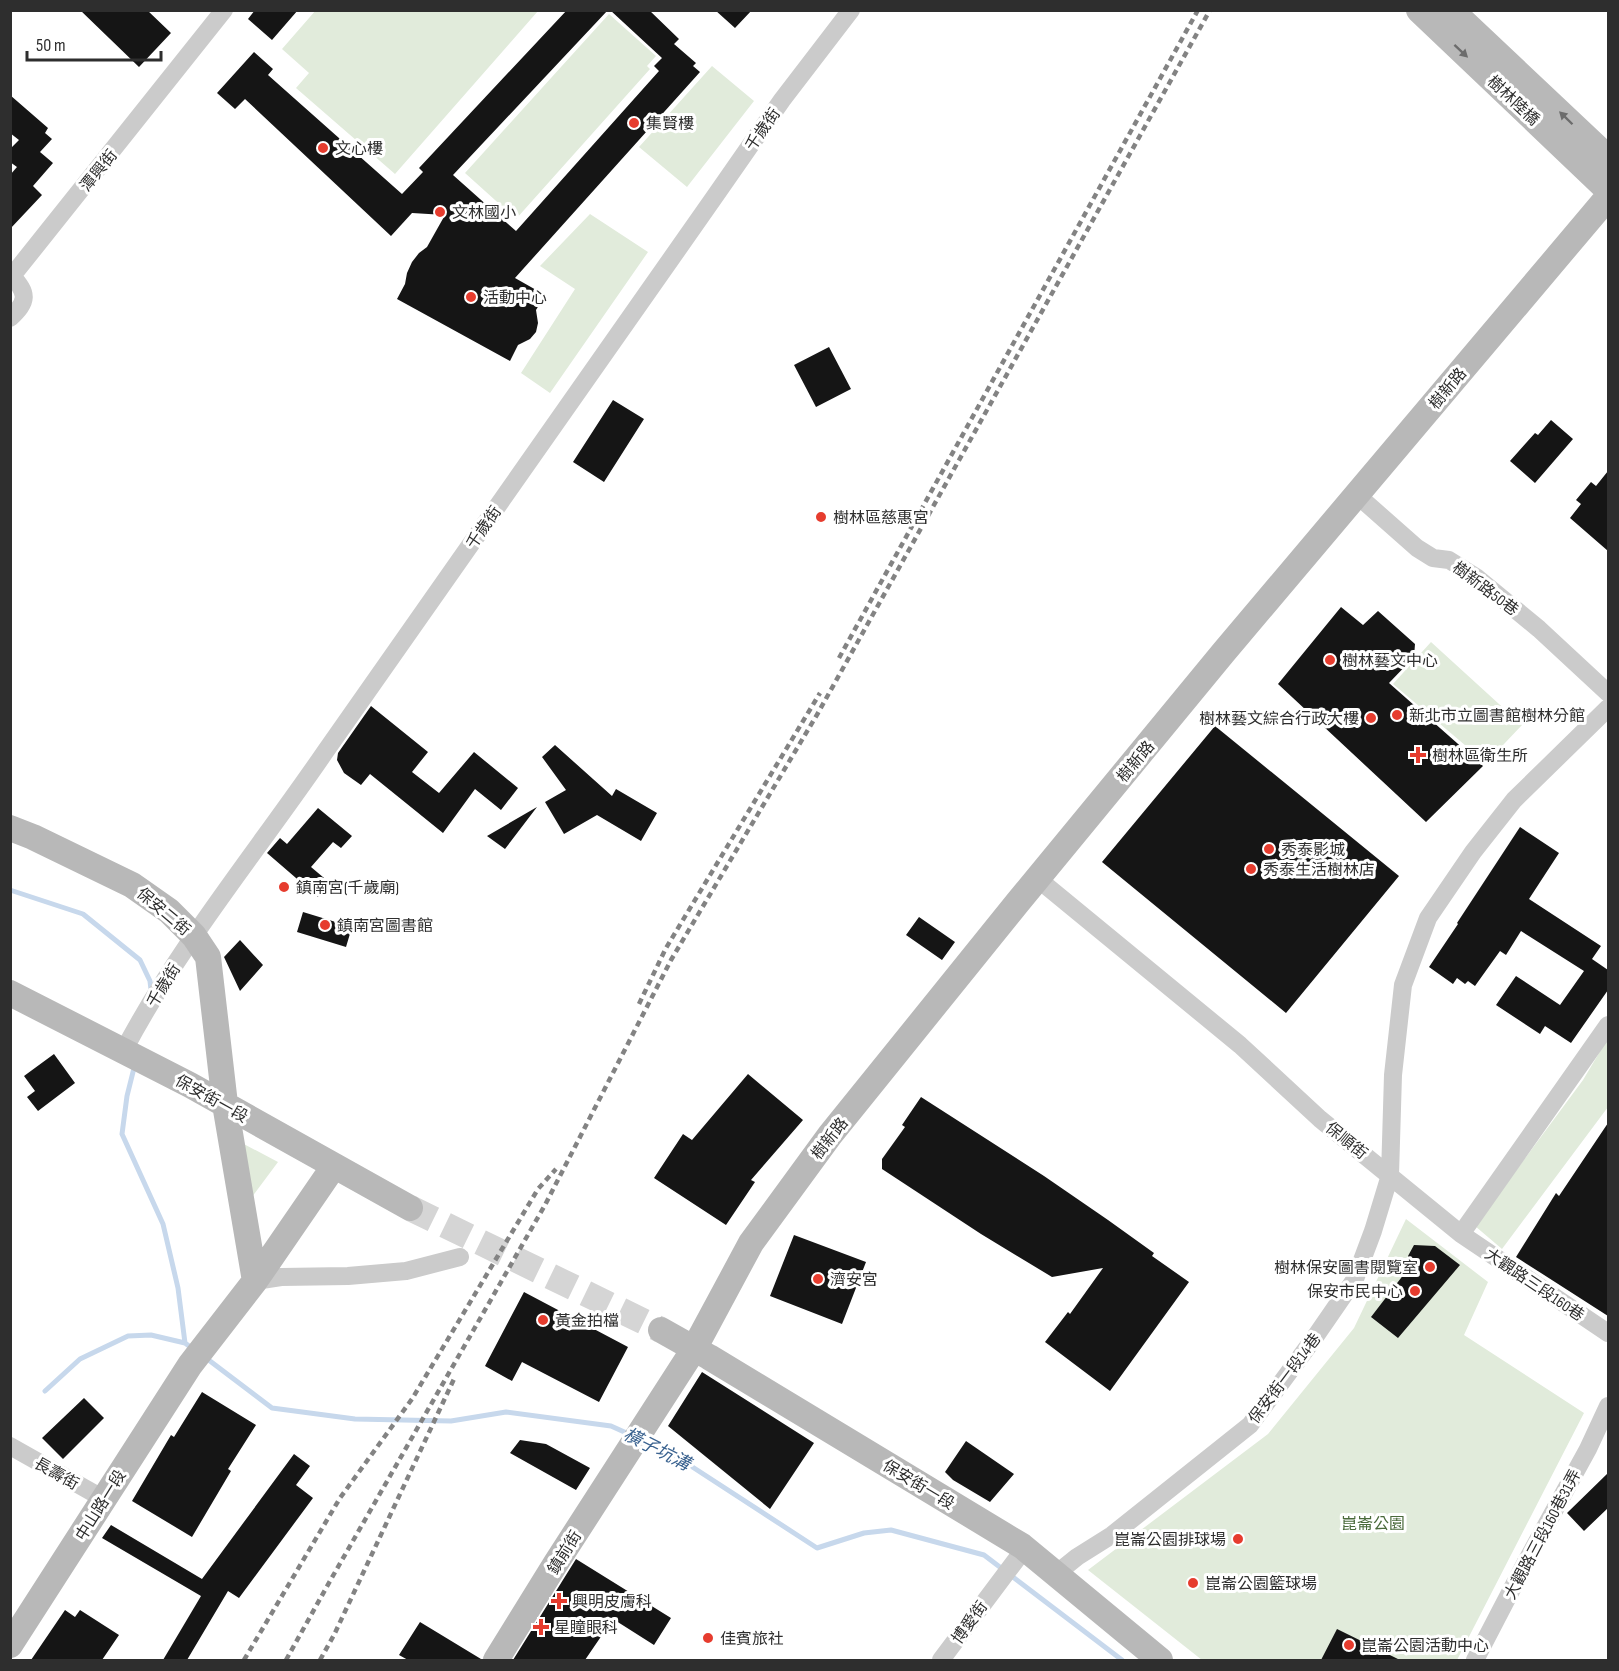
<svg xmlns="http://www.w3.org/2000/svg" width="1619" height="1671" font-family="'Sofia Sans Condensed','Noto Sans TC',sans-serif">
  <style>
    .green { fill: #e1ebdb }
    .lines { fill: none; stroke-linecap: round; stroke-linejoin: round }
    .stream { stroke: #c7d8ec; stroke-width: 5 }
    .building { fill: #151515 }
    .secondary-tunnel { stroke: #d5d5d5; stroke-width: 26; stroke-dasharray: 26 13; stroke-linecap: butt }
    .street { stroke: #cbcbcb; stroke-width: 18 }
    .secondary { stroke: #b8b8b8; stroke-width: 26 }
    .rail { stroke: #838383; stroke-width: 4.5; stroke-dasharray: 6 4.5; stroke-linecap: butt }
    .oneway { fill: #6c6c6c }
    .poi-dot { fill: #e63c2e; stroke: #fff; stroke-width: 2 }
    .labels { text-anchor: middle; stroke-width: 6; stroke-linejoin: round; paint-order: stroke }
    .street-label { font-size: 16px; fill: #2e2e2e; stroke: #fff }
    .poi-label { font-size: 16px; fill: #2e2e2e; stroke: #fff; text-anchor: start }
    .park-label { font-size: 16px; fill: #4a6a3b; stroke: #fff }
    .water-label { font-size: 18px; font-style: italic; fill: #3b6390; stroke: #fff }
  </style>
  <rect width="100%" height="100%" fill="#fff"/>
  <path class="green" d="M316 10H538V11L395 174 296 88 309 73 282 49Z
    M609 14 656 56 647 66 650 69 516 219 465 173Z
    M712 66 754 101 687 187 639 147Z
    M590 214 648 252 550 393 521 373 575 289 540 266Z
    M1431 642 1522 725 1486 763 1393 684Z
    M1608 1038V1107L1502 1249 1475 1226 1583 1080Z
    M240 1142 278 1162 246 1205Z
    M1406 1219 1488 1282 1464 1335 1584 1413 1457 1660H1202L1088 1570 1268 1434 1354 1328Z"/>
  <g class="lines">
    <path class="stream" d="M10 890 83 914 140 960 150 981 151 990
      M135 1064 127 1096 122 1134 163 1224 178 1288 185 1343
      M206 1358 272 1408 355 1419 451 1421 506 1412 611 1426 631 1435
      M45 1391 80 1359 128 1336 151 1335 185 1343 193 1349
      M643 1440 674 1455 817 1548 864 1533 891 1530 984 1555 1122 1660"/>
  </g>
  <path class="building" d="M80 10H147L171 33 139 67Z
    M255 10H298L272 40 248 19Z
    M567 10H608L453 175 516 231 659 71 654 66 662 58 610 10H649L679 39 674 44 696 63 693 66 700 72 515 278 545 295 536 310 538 323 536 332 530 339 518 345 510 361 397 299 405 284 407 273 412 262 419 253 427 247 445 215 412 213 391 236 245 99 235 109 217 93 254 52 273 69 268 75 402 194 423 172 419 168Z
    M715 10H752L735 28Z
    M10 95 48 128 45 133 52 139 40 152 53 163 33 186 42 195 10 229V175L17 167 10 162V149L19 140 10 133Z
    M829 347 851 389 816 407 794 365Z
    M613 400 644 419 604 482 573 462Z
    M1551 420 1573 439 1535 483 1510 461 1535 433 1538 435Z
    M1608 471V551L1570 518 1581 504 1576 500 1591 482 1596 486Z
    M1341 607 1363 625 1378 611 1415 644 1414 657 1389 683 1483 766 1426 822 1278 684Z
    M371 706 428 752 412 772 439 793 474 752 518 788 501 810 475 789 443 833 370 774 361 785 344 773 337 760 338 753Z
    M1215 726 1399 876 1286 1013 1102 862Z
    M555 745 612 796 616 789 657 813 641 841 597 815 564 834 545 802 566 790 542 757Z
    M537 807 505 849 487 836Z
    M318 808 352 836 341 848 333 842 311 867 330 883 318 897 267 853 280 838 287 844Z
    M1520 827 1559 853 1529 899 1601 946 1592 959 1608 970V990L1571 1043 1545 1026 1540 1034 1496 1005 1516 976 1560 1005 1584 971 1521 931 1506 955 1500 951 1475 986 1468 981 1465 984 1457 978 1453 984 1429 967 1458 924 1457 923Z
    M303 912 352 927 346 947 297 932Z
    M919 917 955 942 942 960 906 935Z
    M240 940 263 965 240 991 224 957Z
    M54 1054 75 1083 38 1111 27 1097 35 1091 24 1076Z
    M748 1074 803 1120 751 1180 755 1182 726 1225 654 1178 683 1134 692 1140Z
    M921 1097 1044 1176 1108 1220 1154 1253 1152 1256 1189 1282 1110 1391 1045 1342 1068 1312 1070 1314 1103 1268 1052 1277 981 1234 882 1169V1159L905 1127 902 1125Z
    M1608 1123V1316L1516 1257 1556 1193 1559 1196Z
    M794 1235 866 1262 842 1324 770 1296Z
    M1414 1245 1435 1246 1460 1265 1398 1338 1371 1317 1411 1265 1408 1256Z
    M524 1292 628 1347 599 1402 522 1362 512 1381 485 1366Z
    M702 1372 814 1443 770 1509 668 1426Z
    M202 1392 256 1425 228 1469 231 1471 192 1537 132 1501 171 1435 174 1437Z
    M84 1398 104 1418 63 1459 42 1438Z
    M520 1440 546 1444 590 1468 576 1490 510 1453Z
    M966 1441 1014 1474 990 1502 953 1480 945 1472Z
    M294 1454 310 1466 296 1485 313 1498 239 1598 228 1591 187 1660H163L201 1596 102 1538 111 1525 202 1579Z
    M1608 1473V1508L1584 1531 1567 1513Z
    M576 1559 671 1618 654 1645 613 1619 585 1660H513Z
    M65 1610 75 1617 80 1610 119 1635 102 1660H31Z
    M420 1622 481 1659V1660H408L399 1655Z
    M1337 1629 1400 1660H1321Z"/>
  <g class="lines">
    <path class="secondary-tunnel" d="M410 1208 661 1330"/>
    <path class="street" d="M10 318C28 301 28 294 12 276L224 10
      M1357 495 1417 548 1433 558 1449 560 1476 577 1539 629 1608 693
      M1038 879 1240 1045 1320 1119 1461 1234 1608 1333
      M124 1050C180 944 258 850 325 752 476 533 631 318 782 100L851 10
      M1461 1234 1608 1025
      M255 1281 281 1277 348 1276 406 1271 460 1257
      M10 1446 104 1499
      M1056 1574 1077 1557 1112 1535 1250 1425 1315 1337 1355 1279 1373 1231 1390 1175 1393 1075 1403 985 1428 918 1473 852 1514 800 1608 708
      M941 1660 1019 1556 1022 1546
      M1475 1660 1527 1560 1588 1449 1608 1406"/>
    <path class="secondary" d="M1419 10 1608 190
      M1451 10 1608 158
      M10 828 33 837 132 885 169 911 194 936 208 957 225 1104 255 1281
      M10 993 190 1085 410 1208
      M661 1330 709 1357 1022 1546 1160 1660
      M10 1645 190 1365 255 1281 334 1166
      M496 1660 556 1563 694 1349 751 1243 830 1135 1018 902 1223 653 1608 197"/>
    <path class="rail" d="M839 658 1198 10
      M639 1004 666 948 820 693
      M244 1660 340 1498 412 1399 538 1189 556 1169
      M286 1660 330 1581 545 1205 671 960 818 713 1210 10
      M320 1660 334 1635 454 1379"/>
  </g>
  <defs><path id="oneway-solid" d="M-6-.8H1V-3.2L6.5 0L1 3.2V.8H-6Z" transform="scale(1.5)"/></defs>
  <g class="oneway">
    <use href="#oneway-solid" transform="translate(1461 51) rotate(43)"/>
    <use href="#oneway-solid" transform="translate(1566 118) rotate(-136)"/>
  </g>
  <g class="poi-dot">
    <circle cx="634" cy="123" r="6"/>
    <circle cx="323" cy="148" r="6"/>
    <circle cx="440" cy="212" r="6"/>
    <circle cx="471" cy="297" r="6"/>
    <circle cx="821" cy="517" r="6"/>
    <circle cx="1330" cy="660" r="6"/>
    <circle cx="1397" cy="715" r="6"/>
    <circle cx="1371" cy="718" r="6"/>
    <path d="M1415 746h6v6h6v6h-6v6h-6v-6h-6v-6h6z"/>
    <circle cx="1269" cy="849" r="6"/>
    <circle cx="1251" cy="869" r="6"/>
    <circle cx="284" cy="887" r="6"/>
    <circle cx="325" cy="925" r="6"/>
    <circle cx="1430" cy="1267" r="6"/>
    <circle cx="818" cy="1279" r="6"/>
    <circle cx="1415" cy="1291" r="6"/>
    <circle cx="543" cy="1320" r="6"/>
    <circle cx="1238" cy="1539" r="6"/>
    <circle cx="1193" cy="1583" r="6"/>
    <path d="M556 1592h6v6h6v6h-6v6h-6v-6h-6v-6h6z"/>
    <path d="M538 1618h6v6h6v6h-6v6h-6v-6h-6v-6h6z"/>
    <circle cx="708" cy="1638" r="6"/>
    <circle cx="1349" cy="1645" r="6"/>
  </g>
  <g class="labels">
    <g class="street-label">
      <text transform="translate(1514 100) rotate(43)" y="6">樹林陸橋</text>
      <text transform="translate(762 129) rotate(-55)" y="6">千歲街</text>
      <text transform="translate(98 170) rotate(-51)" y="6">潭興街</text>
      <text transform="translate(1447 388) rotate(-50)" y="6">樹新路</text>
      <text transform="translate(483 527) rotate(-55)" y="6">千歲街</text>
      <text transform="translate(1486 588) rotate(37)" y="6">樹新路50巷</text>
      <text transform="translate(1135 761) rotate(-50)" y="6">樹新路</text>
      <text transform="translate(164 911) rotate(40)" y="6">保安二街</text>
      <text transform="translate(163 985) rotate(-58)" y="6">千歲街</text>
      <text transform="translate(212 1098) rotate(29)" y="6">保安街一段</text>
      <text transform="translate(829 1138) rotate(-52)" y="6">樹新路</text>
      <text transform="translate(1347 1140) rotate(39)" y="6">保順街</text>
      <text transform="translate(1535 1284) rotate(34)" y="6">大觀路三段160巷</text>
      <text transform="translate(1284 1378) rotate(-53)" y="6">保安街一段14巷</text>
      <text transform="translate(57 1473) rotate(29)" y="6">長壽街</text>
      <text transform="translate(919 1484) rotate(31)" y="6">保安街一段</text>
      <text transform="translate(100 1505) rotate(-58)" y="6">中山路一段</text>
      <text transform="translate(1542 1534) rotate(-62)" y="6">大觀路三段160巷31弄</text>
      <text transform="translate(564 1552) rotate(-58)" y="6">鎮前街</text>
      <text transform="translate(969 1622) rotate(-54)" y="6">博愛街</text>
    </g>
    <g class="poi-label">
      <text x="646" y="129">集賢樓</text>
      <text x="335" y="154">文心樓</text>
      <text x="452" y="218">文林國小</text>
      <text x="483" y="303">活動中心</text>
      <text x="833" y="523">樹林區慈惠宮</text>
      <text x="1342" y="666">樹林藝文中心</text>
      <text x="1409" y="721">新北市立圖書館樹林分館</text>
      <text x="1359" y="724" text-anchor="end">樹林藝文綜合行政大樓</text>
      <text x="1432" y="761">樹林區衛生所</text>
      <text x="1281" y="855">秀泰影城</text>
      <text x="1263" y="875">秀泰生活樹林店</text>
      <text x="296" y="893">鎮南宮(千歲廟)</text>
      <text x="337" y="931">鎮南宮圖書館</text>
      <text x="1418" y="1273" text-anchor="end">樹林保安圖書閱覽室</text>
      <text x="830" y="1285">濟安宮</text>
      <text x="1403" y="1297" text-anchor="end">保安市民中心</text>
      <text x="555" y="1326">黃金拍檔</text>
      <text x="1226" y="1545" text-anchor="end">崑崙公園排球場</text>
      <text x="1205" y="1589">崑崙公園籃球場</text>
      <text x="572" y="1607">興明皮膚科</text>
      <text x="554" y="1633">星瞳眼科</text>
      <text x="720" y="1644">佳賓旅社</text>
      <text x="1361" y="1651">崑崙公園活動中心</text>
    </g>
    <g class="park-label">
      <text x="1373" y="1529">崑崙公園</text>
    </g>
    <g class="water-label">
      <text transform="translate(657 1449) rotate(27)" y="6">橫子坑溝</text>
    </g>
  </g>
  <rect width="1619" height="1671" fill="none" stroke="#2e2e2e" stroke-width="24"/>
  <path d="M27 51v9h134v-9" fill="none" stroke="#2e2e2e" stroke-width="3"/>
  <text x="36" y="51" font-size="18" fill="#2e2e2e" stroke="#ffffff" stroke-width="4.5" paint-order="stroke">50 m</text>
</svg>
